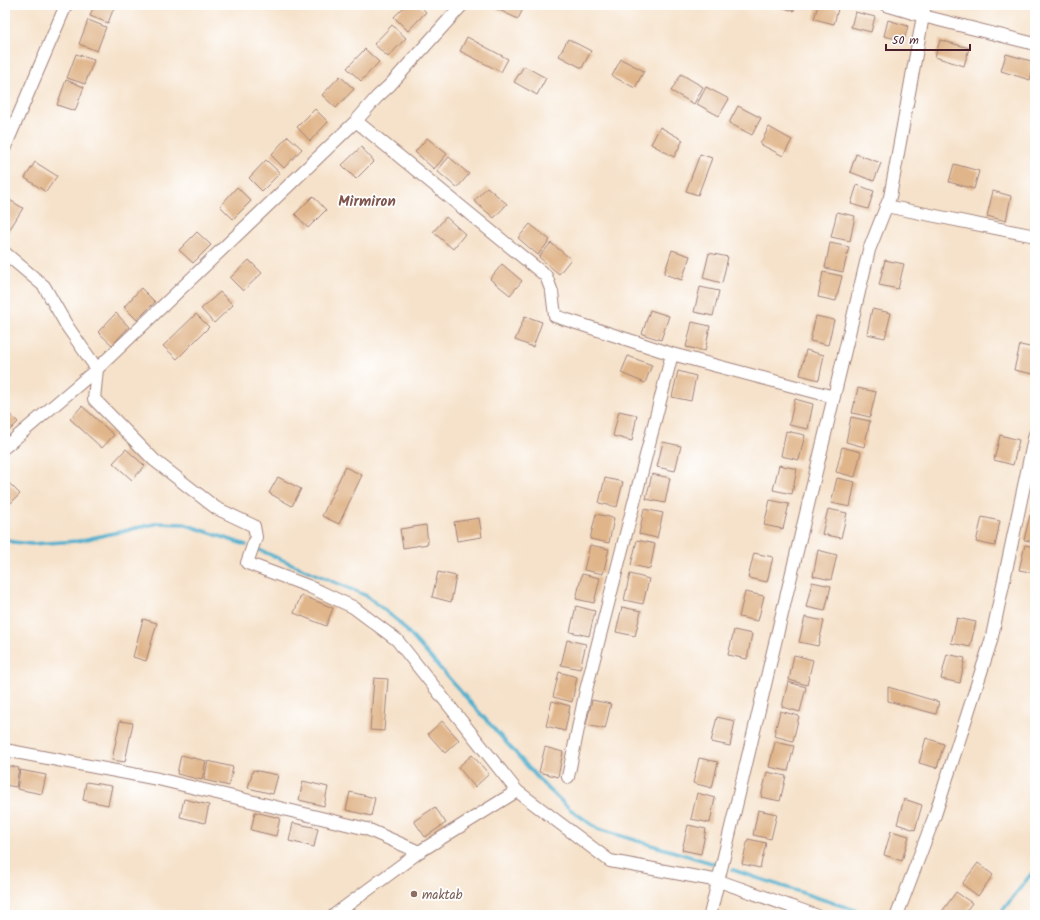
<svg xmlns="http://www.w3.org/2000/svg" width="1040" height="920" font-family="Kalam,sans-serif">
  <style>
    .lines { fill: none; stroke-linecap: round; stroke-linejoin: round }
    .stream { stroke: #4fafcd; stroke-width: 3.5 }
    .building { fill: #e0b58a }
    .minor-casing { stroke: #a0807a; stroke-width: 14 }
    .minor { stroke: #fff; stroke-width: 12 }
    .education-dot { fill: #8d6e63; stroke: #fff; stroke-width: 1.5 }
    .labels { text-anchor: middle; stroke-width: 3.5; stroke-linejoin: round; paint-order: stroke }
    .education-label { font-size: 13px; fill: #785e54; stroke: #fff; text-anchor: start }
    .quarter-label { font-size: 15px; font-weight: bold; fill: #7e544c; stroke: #fff }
  </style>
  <rect width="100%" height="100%" fill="#fff"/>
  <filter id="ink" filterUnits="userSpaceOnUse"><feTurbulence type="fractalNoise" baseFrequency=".025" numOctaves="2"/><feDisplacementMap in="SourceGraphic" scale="8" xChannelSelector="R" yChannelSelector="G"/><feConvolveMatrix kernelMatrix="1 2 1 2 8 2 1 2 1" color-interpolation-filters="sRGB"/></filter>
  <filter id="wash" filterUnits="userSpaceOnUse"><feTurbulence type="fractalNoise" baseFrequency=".012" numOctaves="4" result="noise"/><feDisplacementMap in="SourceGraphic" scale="16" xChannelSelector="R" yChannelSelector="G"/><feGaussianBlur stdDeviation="0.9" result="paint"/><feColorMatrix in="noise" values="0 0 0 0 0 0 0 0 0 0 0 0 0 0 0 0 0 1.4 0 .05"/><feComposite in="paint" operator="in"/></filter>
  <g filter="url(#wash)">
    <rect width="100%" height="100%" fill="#f6e2ca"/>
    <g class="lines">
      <path class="stream" d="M5 539 13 542 31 544 78 541 159 523 184 524 246 545
        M257 549 367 596 399 622 544 785 571 810 598 829 715 864
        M733 870 870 915
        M999 915 1035 869"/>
    </g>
    <g id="blocks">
      <path class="building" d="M94 5H115L108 23 90 16Z
        M406 5H419L426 12 408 31 394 17Z
        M496 5H525L518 19 495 8Z
        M774 5H795L794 11Z
        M818 5H824L838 9 834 24 814 19Z
        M855 12 875 17 871 32 851 27Z
        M88 20 106 27 97 51 79 44Z
        M888 20 908 26 904 41 884 36Z
        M392 25 406 38 388 57 374 44Z
        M467 37 508 59 501 72 460 51Z
        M568 39 591 51 582 68 559 56Z
        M940 40 969 48 964 66 935 57Z
        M365 49 379 62 361 81 347 68Z
        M76 54 94 60 85 84 67 78Z
        M1006 54 1035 62 1030 80 1001 71Z
        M621 59 644 71 635 88 612 76Z
        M524 66 546 78 537 95 514 82Z
        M681 74 703 87 694 104 671 91Z
        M340 76 354 89 336 108 322 95Z
        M66 80 84 87 75 111 57 105Z
        M706 87 729 99 719 116 697 104Z
        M738 106 761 118 752 135 729 123Z
        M315 109 328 122 310 141 297 127Z
        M660 127 683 140 674 157 651 144Z
        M769 127 792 140 783 156 760 144Z
        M288 136 302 149 284 168 271 155Z
        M427 138 447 154 434 169 415 152Z
        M361 147 374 161 356 179 342 165Z
        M700 154 712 158 698 195 686 191Z
        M856 154 881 163 874 181 850 172Z
        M449 157 469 174 457 188 437 171Z
        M266 160 280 173 262 191 249 178Z
        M35 162 57 176 46 192 25 178Z
        M954 164 979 171 974 189 949 182Z
        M857 185 874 191 868 209 851 204Z
        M237 187 251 201 233 219 220 206Z
        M487 187 507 204 494 218 474 201Z
        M993 191 1011 196 1006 221 987 216Z
        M313 196 326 210 308 228 295 214Z
        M8 199 23 208 5 237V204Z
        M837 212 855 216 850 241 831 237Z
        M446 217 465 234 453 249 433 232Z
        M530 224 550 240 538 255 518 238Z
        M197 232 211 245 193 263 179 250Z
        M551 243 571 259 559 274 539 257Z
        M830 243 849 247 843 272 825 268Z
        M672 250 690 256 682 280 664 274Z
        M709 253 728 257 722 283 703 278Z
        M249 260 262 273 243 291 230 278Z
        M885 260 904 264 898 289 879 285Z
        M502 264 522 281 510 295 490 279Z
        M823 272 842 276 836 301 818 297Z
        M700 287 719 291 713 316 694 312Z
        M141 288 155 302 137 320 124 307Z
        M220 292 233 305 214 323 201 309Z
        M872 309 891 313 885 338 867 334Z
        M650 310 669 316 661 340 642 334Z
        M116 313 129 327 112 345 98 332Z
        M196 314 209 327 177 359 163 346Z
        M525 316 542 322 533 347 515 340Z
        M816 316 834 320 828 345 810 341Z
        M692 322 710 326 705 351 686 347Z
        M1020 345 1035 348V364L1033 374 1014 370Z
        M806 350 824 355 819 380 800 375Z
        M628 356 652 365 645 383 621 373Z
        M678 371 696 376 691 401 672 397Z
        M858 388 876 392 870 417 852 413Z
        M795 399 813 404 808 429 789 425Z
        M82 406 114 435 102 448 70 419Z
        M5 410 18 422 5 435Z
        M619 411 637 415 632 441 613 436Z
        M851 417 870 421 864 447 846 442Z
        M786 431 805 435 799 460 781 456Z
        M1000 435 1019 440 1013 465 994 460Z
        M663 442 681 446 675 471 657 467Z
        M842 447 861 452 855 477 836 472Z
        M126 449 145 466 132 480 113 463Z
        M779 465 797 469 792 494 773 490Z
        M345 467 362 475 339 524 322 516Z
        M652 474 670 478 665 503 646 499Z
        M278 477 301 489 292 506 269 493Z
        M605 478 623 482 617 507 599 503Z
        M837 478 855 482 850 507 831 503Z
        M7 481 20 494 5 509V482Z
        M1034 495H1035V512L1031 511Z
        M770 500 789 504 783 529 764 525Z
        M644 509 663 513 657 538 639 534Z
        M828 509 847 513 841 538 822 534Z
        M596 514 614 518 609 543 590 539Z
        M1030 515 1035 516V542L1024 540Z
        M982 517 1000 521 995 546 976 542Z
        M479 518 482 537 457 541 454 522Z
        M426 525 428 544 403 548 400 529Z
        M637 540 655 544 650 569 631 565Z
        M590 545 609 549 603 574 584 570Z
        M1025 545 1035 547V573L1019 570Z
        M818 550 837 555 831 580 813 576Z
        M754 553 773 557 767 582 748 578Z
        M438 572 456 576 451 602 432 597Z
        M582 574 600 578 594 603 576 599Z
        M630 574 649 579 643 604 624 600Z
        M812 582 831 586 825 611 806 607Z
        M745 592 764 596 758 621 739 617Z
        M301 595 333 608 326 626 294 613Z
        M576 606 595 611 589 636 570 632Z
        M622 607 641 611 635 636 616 632Z
        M805 617 824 621 818 646 799 642Z
        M957 618 976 622 970 647 951 643Z
        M143 619 157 623 146 661 133 657Z
        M734 630 752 634 747 659 728 655Z
        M567 640 586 644 580 669 561 665Z
        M947 654 965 658 960 683 941 679Z
        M794 655 813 660 807 685 789 680Z
        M559 672 577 677 572 702 553 697Z
        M374 678 388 679 384 731 370 730Z
        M788 682 806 687 800 712 782 707Z
        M888 687 939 702 936 714 888 701Z
        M592 700 611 704 605 729 586 725Z
        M552 701 570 706 565 731 546 726Z
        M780 711 799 716 793 741 774 736Z
        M717 717 735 721 730 746 711 742Z
        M120 721 133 723 125 762 112 760Z
        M442 721 459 740 445 753 428 734Z
        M926 738 944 744 937 768 919 763Z
        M775 742 794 746 788 771 769 767Z
        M545 747 563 752 558 777 539 772Z
        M181 755 206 761 202 780 177 774Z
        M472 755 489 774 475 787 458 767Z
        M699 758 718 762 712 788 693 783Z
        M208 761 233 767 229 786 204 780Z
        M5 765 19 768 16 787 5 785Z
        M20 770 46 775 42 794 17 789Z
        M253 770 278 775 273 794 248 788Z
        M767 772 786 776 780 801 761 797Z
        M303 781 328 787 324 806 299 800Z
        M86 782 112 786 108 805 83 800Z
        M350 792 375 798 371 816 346 810Z
        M697 793 715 798 710 823 691 819Z
        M184 799 209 805 205 823 180 817Z
        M904 799 922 805 915 830 897 824Z
        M435 807 446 823 425 837 414 821Z
        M758 810 777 814 771 839 753 835Z
        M255 812 280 818 276 836 251 830Z
        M293 823 318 828 314 847 289 841Z
        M688 825 706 829 701 854 682 850Z
        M891 831 909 836 902 861 884 855Z
        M748 839 766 843 760 868 742 864Z
        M978 863 993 875 978 896 962 884Z
        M956 892 972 903 963 915H944L941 913Z"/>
    </g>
  </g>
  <g filter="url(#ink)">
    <use href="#blocks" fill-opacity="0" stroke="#a0807a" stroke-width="1"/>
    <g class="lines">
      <defs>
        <path id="minor" d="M886 5 923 16 1035 44
          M356 121 546 276 552 292 555 316 672 354 834 397
          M5 147 66 5
          M886 206 1035 236
          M5 253 44 286 67 326 97 369 94 399 154 460 216 508 254 526 256 537 247 563 308 586 353 607 397 640 517 791 610 861 719 881 815 915
          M5 447 97 369 356 121 377 97 390 85 462 5
          M5 750 158 779 367 829 419 852
          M568 777 586 690 672 354
          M334 915 419 852 517 791
          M710 915 869 250 890 197 925 5
          M897 915 935 815 991 641 1035 434"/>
      </defs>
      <use href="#minor" class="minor-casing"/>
      <use href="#minor" class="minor"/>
    </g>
  </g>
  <circle class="education-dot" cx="414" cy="894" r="4"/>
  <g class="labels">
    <g class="education-label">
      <text x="422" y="899">maktab</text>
    </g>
    <g class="quarter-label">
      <text x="367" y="206">Mirmiron</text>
    </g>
  </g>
  <rect width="1040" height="920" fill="none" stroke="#fff" stroke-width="20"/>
  <path d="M886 44v6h84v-6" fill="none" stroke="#4a1f2b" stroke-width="2"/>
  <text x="892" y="44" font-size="12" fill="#4a1f2b" stroke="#ffffff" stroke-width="3" paint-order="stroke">50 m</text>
</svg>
